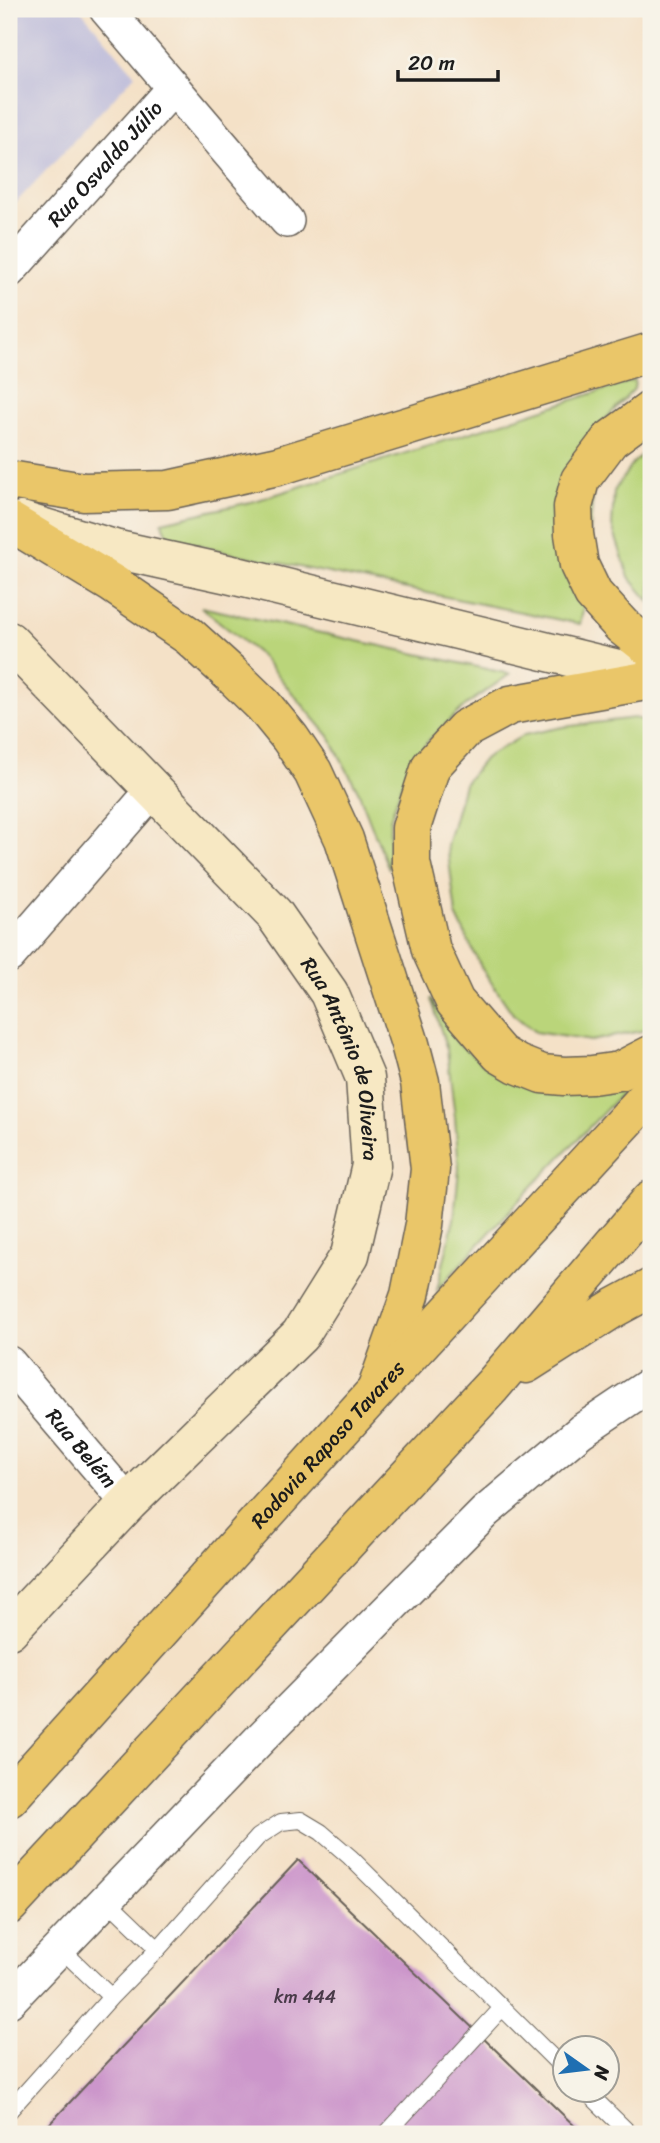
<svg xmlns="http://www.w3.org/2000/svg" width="660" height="2143" font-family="Sriracha,sans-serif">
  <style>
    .industrial { fill: #c3c1db }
    .green { fill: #bad57a; stroke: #6b784b; stroke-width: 2 }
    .building { fill: #cc96cb }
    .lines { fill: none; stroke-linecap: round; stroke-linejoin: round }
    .service-casing { stroke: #686158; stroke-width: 18 }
    .minor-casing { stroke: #686158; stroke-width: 36 }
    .secondary-casing { stroke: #686158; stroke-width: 41 }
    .motorway-casing { stroke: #686158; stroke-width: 41 }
    .service { stroke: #fff; stroke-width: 16 }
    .minor { stroke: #fff; stroke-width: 33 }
    .secondary { stroke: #f7e8c3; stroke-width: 38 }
    .motorway { stroke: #eac669; stroke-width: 38 }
    .labels { text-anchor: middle; stroke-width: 6; stroke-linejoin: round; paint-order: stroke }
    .number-label { font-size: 18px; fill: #483a48 }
    .street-label { font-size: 21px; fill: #1c1c1c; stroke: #f7f3e8 }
  </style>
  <rect width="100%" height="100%" fill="#f7f3e8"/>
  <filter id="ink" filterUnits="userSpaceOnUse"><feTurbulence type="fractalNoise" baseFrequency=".0143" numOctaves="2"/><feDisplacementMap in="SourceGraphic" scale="14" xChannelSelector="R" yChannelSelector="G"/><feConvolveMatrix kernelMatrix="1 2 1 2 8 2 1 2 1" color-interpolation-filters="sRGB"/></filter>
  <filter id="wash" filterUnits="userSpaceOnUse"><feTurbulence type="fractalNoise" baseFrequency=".00686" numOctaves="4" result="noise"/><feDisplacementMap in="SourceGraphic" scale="28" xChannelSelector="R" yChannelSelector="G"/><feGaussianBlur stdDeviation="1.57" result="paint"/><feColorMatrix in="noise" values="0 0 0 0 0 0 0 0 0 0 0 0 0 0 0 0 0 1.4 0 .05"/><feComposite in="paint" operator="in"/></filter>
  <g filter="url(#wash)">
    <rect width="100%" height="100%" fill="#f4e1c7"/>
    <path class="industrial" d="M9 9H80L135 75 9 210Z"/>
    <path class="green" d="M635 380 634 389 599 426 583 611 580 624 230 553 169 537 162 522 255 501Z
      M651 446V603L629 577 612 526 614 491 633 463Z
      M201 607 510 674 466 705 429 740 407 769 390 820 389 870 358 791 329 736 261 656Z
      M634 718 651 722V1026L646 1030 591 1041 535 1032 513 1014 482 969 456 915 447 845 464 784 485 758 524 735 563 727Z
      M431 998 457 1042 494 1072 584 1093 625 1090 523 1196 437 1290 454 1219 459 1169 455 1118 447 1050Z"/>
    <g id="blocks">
      <path class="building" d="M298 1860 583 2134H40Z"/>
    </g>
  </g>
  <g filter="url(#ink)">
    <use href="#blocks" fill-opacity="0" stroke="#686158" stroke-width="2"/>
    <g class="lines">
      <defs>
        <path id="service" d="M107 1900 158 1949
          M59 1947 111 1997
          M585 2090 630 2134
          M9 2111 111 1997 158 1949 258 1837 281 1822 301 1820 321 1832 350 1857 566 2071
          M386 2134 502 2008"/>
        <g id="minor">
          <path d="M106 9 287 221"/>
          <path id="s1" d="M9 271 173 88"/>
          <path d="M9 956 152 791"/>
          <path id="s2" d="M9 1363 128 1503"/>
          <path d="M9 2001 263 1736 485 1512 581 1431 651 1384"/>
        </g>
        <g id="secondary">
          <path d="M21 521 114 549 228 574 651 677"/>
          <path id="s3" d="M9 641 274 914 329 993 365 1078 371 1165 350 1255 300 1335 128 1503 9 1630"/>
        </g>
        <g id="motorway">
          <path d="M651 410 610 440 580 480 573 507 574 534 579 565 593 594 622 626 651 649"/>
          <path d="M9 480 84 492 168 490 278 466 651 352"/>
          <path d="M9 521 113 584 189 636 232 675 263 705 290 738 313 772 344 839 410 1044 420 1082 430 1169 424 1225 410 1295 376 1391"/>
          <path d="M651 680 510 705 465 729 431 766 411 828V863L431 950 455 1002 500 1054 517 1064 542 1074 564 1076 592 1075 620 1071 651 1055"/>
          <path d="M526 1364 614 1308 651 1288"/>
          <path id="s4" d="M9 1798 376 1391 651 1093"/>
          <path d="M9 1905 492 1386 651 1200"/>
        </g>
      </defs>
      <use href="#service" class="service-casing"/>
      <use href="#minor" class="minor-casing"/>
      <use href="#secondary" class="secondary-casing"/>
      <use href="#motorway" class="motorway-casing"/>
      <use href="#service" class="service"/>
      <use href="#minor" class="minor"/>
      <use href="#secondary" class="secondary"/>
      <use href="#motorway" class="motorway"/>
    </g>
  </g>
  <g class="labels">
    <g class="number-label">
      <text x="305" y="2003">km 444</text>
    </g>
    <g class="street-label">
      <text dy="7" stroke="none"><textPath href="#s1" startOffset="144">Rua Osvaldo Júlio</textPath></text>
      <text dy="7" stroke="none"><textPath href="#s3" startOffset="544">Rua Antônio de Oliveira</textPath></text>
      <text dy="7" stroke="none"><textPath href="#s4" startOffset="476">Rodovia Raposo Tavares</textPath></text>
      <text dy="7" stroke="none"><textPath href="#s2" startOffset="112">Rua Belém</textPath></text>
    </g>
  </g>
  <rect width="660" height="2143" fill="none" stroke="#f7f3e8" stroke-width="35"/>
  <g transform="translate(586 2069) rotate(104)"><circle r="33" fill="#f7f3e8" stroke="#9f9d96" stroke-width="2"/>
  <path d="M0-5L12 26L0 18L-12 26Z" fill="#1f6fb2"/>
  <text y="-10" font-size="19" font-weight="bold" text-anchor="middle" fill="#1c1c1c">N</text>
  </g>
  <path d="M398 70v10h100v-10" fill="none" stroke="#1c1c1c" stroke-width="3.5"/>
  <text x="408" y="70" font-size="21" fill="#1c1c1c" stroke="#f7f3e8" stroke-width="5" paint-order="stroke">20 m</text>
</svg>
